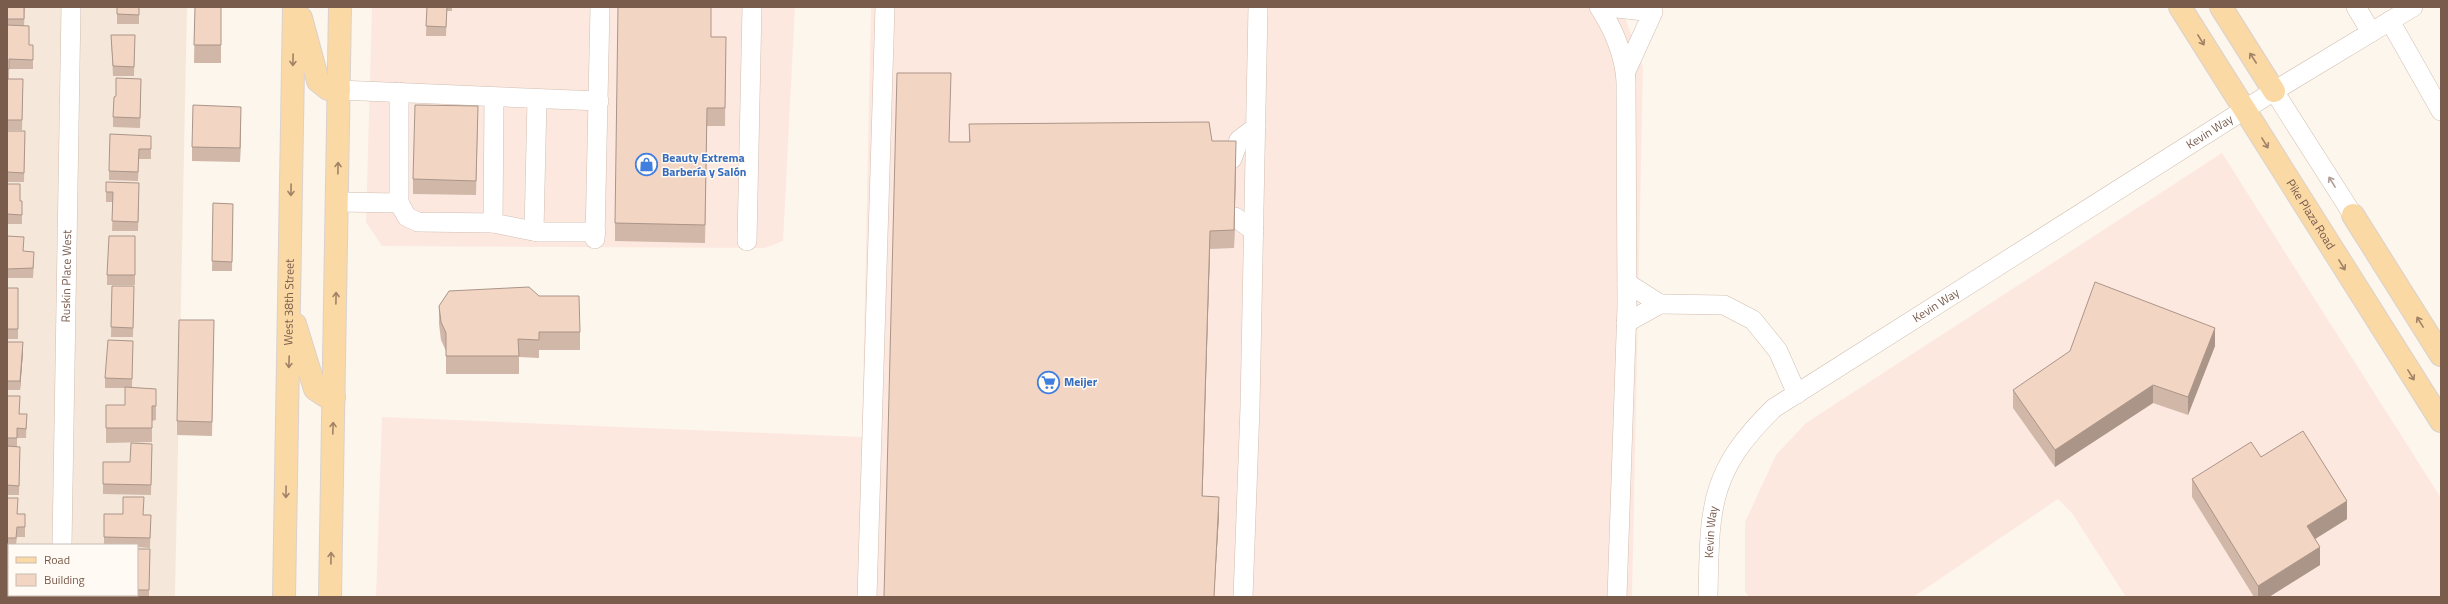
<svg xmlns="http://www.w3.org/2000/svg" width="2448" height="604" font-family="'Titillium Web',sans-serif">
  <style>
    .residential { fill: #f5e8da; fill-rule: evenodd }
    .commercial { fill: #fde8e0 }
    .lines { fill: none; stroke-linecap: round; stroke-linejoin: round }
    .minor-casing { stroke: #d1beb0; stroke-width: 20 }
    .major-casing { stroke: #dad1cd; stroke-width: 24 }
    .minor { stroke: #fff; stroke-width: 19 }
    .major { stroke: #fbd9a5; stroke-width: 22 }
    .wall { fill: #d1b7a8 }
    .shaded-wall { fill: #aa9588 }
    .building { fill: #f3d5c3; stroke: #aa9588 }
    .oneway { stroke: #a18267 }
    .oneway2 { stroke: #af9d94 }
    .labels { text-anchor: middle; stroke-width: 3; stroke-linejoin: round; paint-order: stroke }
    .street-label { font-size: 12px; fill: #7a5c4d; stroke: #fffaf3 }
    .shop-label { font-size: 12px; font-weight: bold; fill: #366cbe; stroke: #fffaf3; text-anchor: start }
  </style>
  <rect width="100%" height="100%" fill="#fdf6ec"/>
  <path class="residential" d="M7 7H187L175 597H7ZM9 545H137V595H9Z"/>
  <path class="commercial" d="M372 7H795L783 241 765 248 382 246 366 222Z
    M871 7H1621L1643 67 1632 597H376L382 417 862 437Z
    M2222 153 2441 498V597H2126L2072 513 2058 499 1913 597H1749L1745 592V522L1776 455 1806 423Z"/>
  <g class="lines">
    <defs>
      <g id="minor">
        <path d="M1599 7C1613 28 1625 56 1626 82L1627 306 1617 597"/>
        <path d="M1608 7 1653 12 1626 71"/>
        <path d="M2356 7 2371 32"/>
        <path d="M2390 21 2441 111"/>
        <path d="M339 90 599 101"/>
        <path d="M2274 91 2353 215"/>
        <path d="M1232 159 1239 140 1256 127"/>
        <path d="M337 202 399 203V92"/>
        <path d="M399 203 407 217 418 222 493 223 538 232H596"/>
        <path d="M1235 217 1254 231"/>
        <path d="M493 223 494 98"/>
        <path d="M534 231 537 99"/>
        <path d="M595 239 600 7"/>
        <path d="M747 241 752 7"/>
        <path d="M1660 304 1724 305 1753 320 1778 351 1797 394"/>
        <path d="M1626 323 1660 304 1627 283"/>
        <path id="s1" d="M62 545 71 7"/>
        <path d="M61 597V595"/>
        <path d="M867 597 885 7"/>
        <path d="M1243 597 1250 407 1258 7"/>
        <path id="s2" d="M1708 597C1710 510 1707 473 1774 408L2274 91 2413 7"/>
      </g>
      <g id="major">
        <path id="s3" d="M2180 7 2441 421"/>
        <path d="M2221 7 2274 91"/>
        <path d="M301 18 318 81 328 89 339 90"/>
        <path d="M2353 215 2441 355"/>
        <path d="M295 324 315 389 327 397H334"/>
        <path id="s4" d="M284 597 294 7"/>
        <path d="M330 597 340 7"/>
      </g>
    </defs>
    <use href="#minor" class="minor-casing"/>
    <use href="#major" class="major-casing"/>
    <use href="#minor" class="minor"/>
    <use href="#major" class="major"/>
  </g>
  <path class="wall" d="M7 7H28V8H25L24 26 29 45H33V69H9V79L23 89 22 130H7Z
    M117 7H139V24H117Z
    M195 7H221V63H194Z
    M427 7H452V11H447L446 36H426Z
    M111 35H135L134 76H113Z
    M711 37H726L725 126H707L705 243 615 241V223Z
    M141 89 140 128 113 127V117Z
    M478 120 476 195 413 194V179Z
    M241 121 240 162 192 161V147Z
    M969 124 1212 141 1236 159 1234 248 1210 249 1202 496 1219 515 1214 597 950 142H969Z
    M7 131H25L24 182H7Z
    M151 136V159H139L138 181 109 180V171Z
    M106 182 139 193 138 231H112L113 202H106Z
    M7 184 20 201H22V224H7Z
    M213 203 233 204 232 271H212Z
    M7 236 23 251 34 262 33 278H7Z
    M135 236V285H107V275Z
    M112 286H134L133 337H111Z
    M7 288H18V339H7Z
    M439 306 580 332V350H539V358L519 357V374H446V351L441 340 439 324Z
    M214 320 212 436 177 435V421Z
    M133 341 132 388 156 389V420L152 421V442L106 443V405H125V388H105V378Z
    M7 342 23 352 20 390H7Z
    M2215 346 2188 415 2153 403 2055 467 2013 408V390Z
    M7 396 20 414H27L26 438H17V447L20 456 19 495H7Z
    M152 444 151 495 103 494V462H130Z
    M2261 457 2347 519 2315 539 2320 565 2269 597H2254L2192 497V479Z
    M7 498 18 514H25V537H17L16 545H9V548H7Z
    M104 514 151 515 150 548 137 547V545H104Z
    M137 549H150L149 597H101V595H137Z
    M7 550H9V595H17V597H7Z"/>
  <path class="shaded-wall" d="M241 107V121L240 162V148Z
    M1236 141V159L1234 248V230Z
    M1210 231V249L1202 514V496Z
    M2215 328V346L2188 415V397Z
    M23 342V352L20 390V381Z
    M2153 385V403L2055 467V450Z
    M1219 497V515L1214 597Z
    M2347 501V519L2307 544V526Z
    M2320 547V565L2269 597H2258V586Z"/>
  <path class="building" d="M7 7H24V19H7Z
    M117 7H139V15L117 14Z
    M195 7H221V45H194Z
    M427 7H447L446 27 426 26Z
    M618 7H711V37H726L725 108H707L705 225 615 223Z
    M7 25 29 26V45H33V60L9 59V69H7Z
    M111 35H135L134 67 113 66Z
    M897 73H951L949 142H970L969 124 1209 122 1212 141H1236L1234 230 1210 231 1202 496 1219 497 1214 597H884Z
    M116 78 141 79 140 118 113 117 114 97 116 96Z
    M7 79H23L22 120H7Z
    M193 105 241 107 240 148 192 147Z
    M415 105 478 106 476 181 413 179Z
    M7 131H25L24 173 7 172Z
    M110 134 151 136V149H139L138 172 109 171Z
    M106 182 139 183 138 222 112 221 113 192H106Z
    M7 184H20V201H22V215L7 214Z
    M213 203 233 204 232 262 212 261Z
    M7 236 24 237 23 251 34 252 33 268 7 269Z
    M109 236H135V275H107Z
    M2095 282 2215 328 2188 397 2153 385 2055 450 2013 390 2070 351Z
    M112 286H134L133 328 111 327Z
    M529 287 539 296H579L580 332H539V340L518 339 519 356H446V333L441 322 439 306 449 291Z
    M7 288H18V329H7Z
    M179 320H214L212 422 177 421Z
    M108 340 133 341 132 379 105 378Z
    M7 342H23L20 381H7Z
    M125 387 156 389V406H152V428H106V405H125Z
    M7 396H20L19 414H27L26 429 17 428V438H7Z
    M2303 431 2347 501 2307 526 2320 547 2258 586 2192 479 2251 442 2261 457Z
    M131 443 152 444 151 485 103 484V462H130Z
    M7 446 20 447 19 486 7 485Z
    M123 497H144L143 515H151L150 538 104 537V514H123Z
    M7 498H18L17 514H25V527H17L16 538H7Z
    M137 549H150L149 590H137Z
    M7 550H9V593H7Z"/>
  <defs><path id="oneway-shaft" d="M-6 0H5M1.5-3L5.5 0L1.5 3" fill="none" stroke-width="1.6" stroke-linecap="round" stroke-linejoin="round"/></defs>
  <g class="oneway">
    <use href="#oneway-shaft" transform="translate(2201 40) rotate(58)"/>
    <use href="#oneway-shaft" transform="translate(2253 58) rotate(-123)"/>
    <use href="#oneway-shaft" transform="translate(293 60) rotate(91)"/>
    <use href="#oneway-shaft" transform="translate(2265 143) rotate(58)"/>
    <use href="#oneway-shaft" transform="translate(338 168) rotate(-89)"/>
    <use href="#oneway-shaft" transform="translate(291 190) rotate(91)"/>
    <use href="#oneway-shaft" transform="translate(2342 265) rotate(58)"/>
    <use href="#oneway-shaft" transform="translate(336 298) rotate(-89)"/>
    <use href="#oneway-shaft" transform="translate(2420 322) rotate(-122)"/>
    <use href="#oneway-shaft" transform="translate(289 362) rotate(92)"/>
    <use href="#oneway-shaft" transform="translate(2411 375) rotate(58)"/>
    <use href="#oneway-shaft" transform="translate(333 428) rotate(-88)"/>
    <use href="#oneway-shaft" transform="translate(286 492) rotate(91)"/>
    <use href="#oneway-shaft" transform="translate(331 558) rotate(-89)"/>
  </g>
  <use class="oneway2" href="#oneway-shaft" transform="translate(2332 182) rotate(-122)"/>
  <defs>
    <symbol id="shop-ring" viewBox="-11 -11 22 22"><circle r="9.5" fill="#fffaf3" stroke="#3f7fe0" stroke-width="1.5"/><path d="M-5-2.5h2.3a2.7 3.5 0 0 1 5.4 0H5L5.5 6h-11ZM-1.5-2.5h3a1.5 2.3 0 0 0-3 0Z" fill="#3f7fe0"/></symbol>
    <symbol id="supermarket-ring" viewBox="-11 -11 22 22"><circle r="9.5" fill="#fffaf3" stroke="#3f7fe0" stroke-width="1.5"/><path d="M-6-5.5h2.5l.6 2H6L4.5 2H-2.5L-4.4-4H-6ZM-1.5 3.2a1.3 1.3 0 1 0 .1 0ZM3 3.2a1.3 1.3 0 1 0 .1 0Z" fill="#3f7fe0"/></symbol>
  </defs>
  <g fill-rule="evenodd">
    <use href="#shop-ring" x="634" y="152" width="25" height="25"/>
    <use href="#supermarket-ring" x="1036" y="370" width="25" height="25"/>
  </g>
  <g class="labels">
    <g class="street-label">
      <text dy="4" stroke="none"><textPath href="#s2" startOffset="724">Kevin Way</textPath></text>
      <text dy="4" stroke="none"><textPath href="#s3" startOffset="245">Pike Plaza Road</textPath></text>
      <text dy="4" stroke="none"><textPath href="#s1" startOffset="269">Ruskin Place West</textPath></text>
      <text dy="4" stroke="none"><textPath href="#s4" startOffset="295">West 38th Street</textPath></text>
      <text dy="4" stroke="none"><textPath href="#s2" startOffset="400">Kevin Way</textPath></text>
      <text dy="4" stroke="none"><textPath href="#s2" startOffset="65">Kevin Way</textPath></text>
    </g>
    <g class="shop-label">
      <text x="662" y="162">Beauty Extrema<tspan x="662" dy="14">Barbería y Salón</tspan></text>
      <text x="1064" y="386">Meijer</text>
    </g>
  </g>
  <rect width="2448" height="604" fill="none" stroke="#7a5c4d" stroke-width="16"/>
  <rect x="8" y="544" width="130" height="52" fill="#fffaf3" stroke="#cabbb1"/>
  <rect x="16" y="557" width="20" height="6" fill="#fbd9a5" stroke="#cabbb1"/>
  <text x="44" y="564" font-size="12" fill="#7a5c4d">Road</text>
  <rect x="16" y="574" width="20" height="12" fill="#f3d5c3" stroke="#cabbb1"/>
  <text x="44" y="584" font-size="12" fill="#7a5c4d">Building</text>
</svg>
